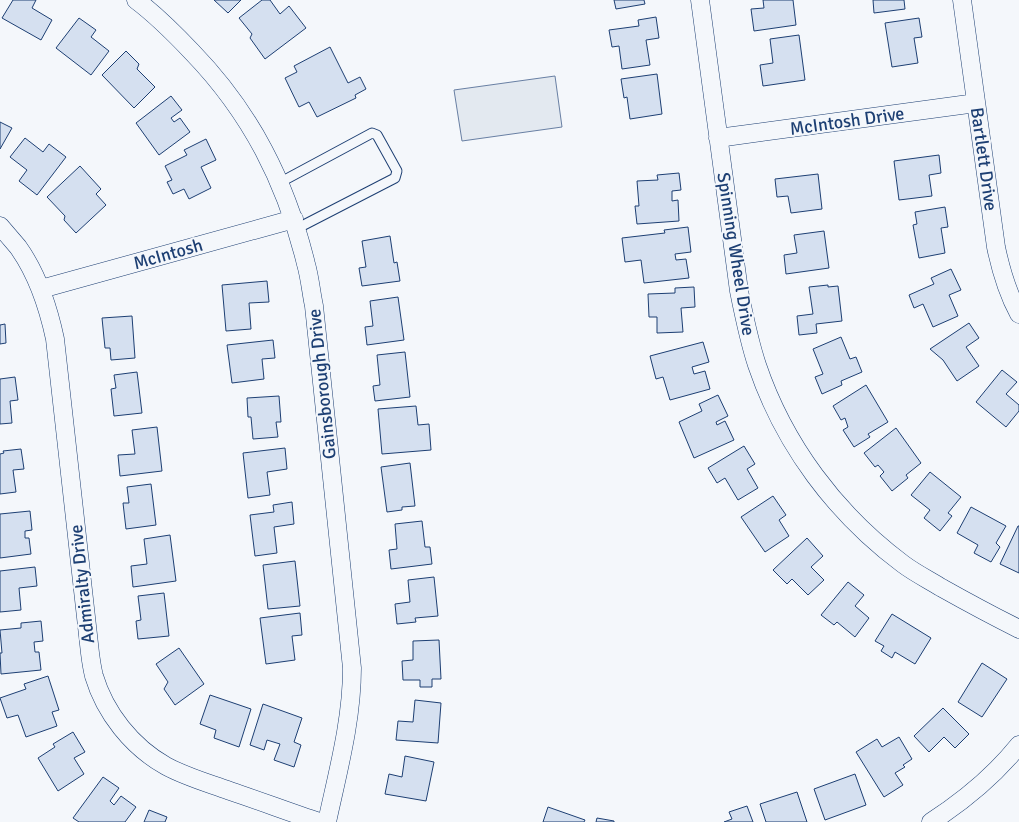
<svg xmlns="http://www.w3.org/2000/svg" width="1019" height="822" font-family="Signika,sans-serif">
  <style>
    .pitch { fill: #e3e9f0; stroke: #687fa3 }
    .building { fill: #d5e0f0; stroke: #1d3f73 }
    .lines { fill: none; stroke-linecap: round; stroke-linejoin: round }
    .lane-casing { stroke: #1d3f73; stroke-width: 11 }
    .street-casing { stroke: #1d3f73; stroke-width: 19 }
    .lane { stroke: #f4f7fb; stroke-width: 9 }
    .street { stroke: #f4f7fb; stroke-width: 18 }
    .labels { text-anchor: middle; stroke-width: 4; stroke-linejoin: round; paint-order: stroke }
    .street-label { font-size: 18px; fill: #1d3f73; stroke: #f4f7fb }
  </style>
  <rect width="100%" height="100%" fill="#f4f7fb"/>
  <path class="pitch" d="M555 76 562 127 462 141 454 90Z"/>
  <path class="building" d="M13 0H36L32 8 52 20 41 40 2 18Z
    M214 0H241L228 13Z
    M262 0H270L280 14 289 6 306 28 265 59 250 38 252 34 239 18Z
    M614 0H644L645 4 616 9Z
    M763 0H793L796 25 754 31 751 9 764 8Z
    M873 0H904L905 9 874 13Z
    M656 17 659 38 646 40 650 65 622 69 619 46 612 47 609 30 639 26 638 20Z
    M79 18 96 30 91 37 109 51 91 75 56 48Z
    M919 18 922 37 914 38 918 63 892 67 885 23Z
    M799 35 805 80 763 86 760 65 773 63 770 39Z
    M330 47 348 83 360 77 366 89 355 95 356 98 317 117 309 102 299 107 285 78 297 72 294 66Z
    M126 51 139 64 137 69 155 87 134 108 102 75Z
    M657 74 662 114 630 119 627 97 624 98 621 79Z
    M171 96 182 110 171 118 174 122 180 118 190 132 159 155 136 123Z
    M0 122 12 128 0 149Z
    M25 138 43 152 49 144 66 157 37 195 19 181 27 170 10 157Z
    M206 139 216 160 201 167 211 188 189 199 184 189 173 194 167 182 172 180 165 166 187 155 184 150Z
    M939 155 941 173 929 175 932 196 899 200 894 161Z
    M80 166 101 189 96 194 106 205 76 233 64 220 65 216 47 197Z
    M679 173 681 190 672 191V201L678 200 679 221 637 224 635 206H639L637 181 658 180 657 175Z
    M818 174 822 209 791 213 788 196 777 197 775 179Z
    M945 207 948 227 941 228 945 253 919 258 913 225 917 224 915 212Z
    M688 227 691 252 675 254 676 260 686 259 689 278 644 283 641 260 625 262 622 238 665 233 664 230Z
    M824 231 829 268 786 274 784 255 797 253 794 235Z
    M390 236 394 263 397 262 400 281 362 286 359 268 366 267 362 241Z
    M951 269 961 290 949 295 958 316 933 327 923 304 914 308 909 295 934 284 931 278Z
    M267 281 269 302 249 303 251 329 226 331 222 285Z
    M828 285V287L838 286 842 321 816 324 817 333 799 335 797 316 813 314 809 287Z
    M694 287 695 307 681 308 683 332 657 333V317H649L648 294 675 293V288Z
    M398 297 404 340 367 345 365 327 373 326 370 301Z
    M132 316 135 358 111 360 110 348H105L102 318Z
    M969 323 979 338 966 347 979 366 957 381 943 360 930 349Z
    M5 324 6 343 0 344V325Z
    M841 337 850 359 856 357 862 372 841 381 842 385 822 394 815 377 823 374 813 349Z
    M273 340 275 358 262 359 264 379 232 383 227 345Z
    M703 342 709 362 692 367 694 374 705 371 710 389 670 400 663 377 656 379 650 356Z
    M405 352 410 397 375 401 373 386 380 385 377 355Z
    M1002 370 1017 382 1006 394 1019 405V411L1006 427 976 402Z
    M137 372 142 413 114 416 111 389 116 388 114 375Z
    M15 377 18 400 10 401 12 423 0 424V379Z
    M866 385 888 422 868 434 870 437 854 447 843 430 848 427 845 418 841 420 833 406Z
    M718 395 728 416 716 422 717 425 725 421 734 440 694 458 679 422 702 411 699 404Z
    M279 396 281 422H276L278 437 253 439 251 417H248L247 398Z
    M416 406 418 425 429 424 431 450 382 454 378 409Z
    M157 427 162 471 120 476 118 455 135 454 132 430Z
    M896 428 921 463 906 475 908 478 892 491 880 476 884 472 878 465 875 467 864 453Z
    M744 446 755 464 747 469 758 488 738 500 725 478 717 483 708 468Z
    M285 448 287 469 267 472 270 495 248 498 243 453Z
    M21 449 24 469 13 470 16 492 0 494V454L4 453 3 451Z
    M410 463 415 506 402 507V510L387 512 381 467Z
    M930 472 961 497 948 513 952 516 940 531 924 518 930 510 911 495Z
    M151 484 156 525 126 529 123 503H129L127 487Z
    M773 496 786 515 779 520 789 536 765 552 741 517Z
    M292 502 294 524 274 527 277 553 255 556 250 515 274 512 273 505Z
    M971 507 1006 526 996 543 1000 547 991 562 974 553 978 545 957 533Z
    M30 511 32 530 25 531V538H29L31 554 0 558V514Z
    M422 521 425 547H430L432 564 391 569 389 550 397 549 395 524Z
    M1018 526H1019V573L1000 564Z
    M170 535 176 581 133 587 131 566 147 564 144 539Z
    M807 538 823 556 811 567 824 580 808 595 792 579 787 584 773 570Z
    M295 561 300 606 268 609 263 565Z
    M35 567 37 586 19 588 21 610 0 612V571Z
    M434 577 438 616 415 618 416 622 397 624 395 604 410 602 408 580Z
    M848 582 864 595 855 606 869 618 855 637 837 622 834 625 821 615Z
    M164 593 169 636 138 639 136 621 141 620 138 596Z
    M300 613 302 635 292 636 295 660 266 664 260 618Z
    M892 614 931 638 915 664 895 652 892 658 881 651 884 646 875 641Z
    M41 621 43 641 34 642 35 652H39L41 670 1 674 0 653H2L0 630 21 628V623Z
    M439 640 441 679H432V687H420V680H403L402 661 413 660V641Z
    M179 648 204 684 175 705 164 689 168 682 156 664Z
    M982 663 1007 679 982 717 958 702Z
    M48 676 59 710 52 712 57 726 26 737 18 715 7 718 0 698 26 689 24 684Z
    M210 695 251 709 239 747 214 738 216 730 200 724Z
    M415 700 441 703 438 743 396 740 398 721 413 722Z
    M263 704 302 718 294 742 301 745 294 767 274 760 280 744 267 740 264 750 250 745Z
    M943 708 969 734 955 748 944 737 929 752 914 736Z
    M73 732 85 752 74 758 84 774 58 791 38 758 55 747 53 744Z
    M899 737 912 759 903 765 905 767 895 773 903 785 884 797 856 752 877 739 882 747Z
    M405 756 434 762 426 801 385 794 389 774 402 777Z
    M855 774 866 805 825 820 814 789Z
    M103 777 119 788 110 801 114 805 121 796 136 807 125 822H79L73 818Z
    M797 792 807 822H766L760 804Z
    M747 806 753 822H724L732 819 729 812Z
    M548 807 585 820 584 822H543Z
    M149 810 167 817 165 822H144Z
    M597 818 614 821V822H596Z"/>
  <g class="lines">
    <defs>
      <path id="lane" d="M279 183 372 133 377 135 397 171 395 178 296 229"/>
      <path id="street" d="M136 0C156 15 174 33 192 52 251 113 286 182 306 264 310 278 311 292 314 306L352 668C352 720 338 771 327 822
        M700 0 739 291C744 316 749 341 757 365 784 445 836 514 903 564 915 573 929 580 942 588 967 602 993 616 1019 629
        M962 0 996 247C1001 271 1007 292 1019 314
        M718 138 976 103
        M0 226C6 233 12 240 18 247 38 275 48 306 55 339L90 653C91 661 92 668 94 676 105 713 132 747 166 766 186 777 208 783 230 791 260 801 289 812 319 822
        M41 289 294 219
        M931 822C965 800 994 776 1019 745"/>
    </defs>
    <use href="#lane" class="lane-casing"/>
    <use href="#street" class="street-casing"/>
    <use href="#lane" class="lane"/>
    <use href="#street" class="street"/>
  </g>
  <g class="labels">
    <g class="street-label">
      <text transform="translate(847 121) rotate(-8)" y="6">McIntosh Drive</text>
      <text transform="translate(984 159) rotate(82)" y="6">Bartlett Drive</text>
      <text transform="translate(168 254) rotate(-16)" y="6">McIntosh</text>
      <text transform="translate(736 254) rotate(81)" y="6">Spinning Wheel Drive</text>
      <text transform="translate(322 384) rotate(-96)" y="6">Gainsborough Drive</text>
      <text transform="translate(82 584) rotate(-96)" y="6">Admiralty Drive</text>
    </g>
  </g>
</svg>
